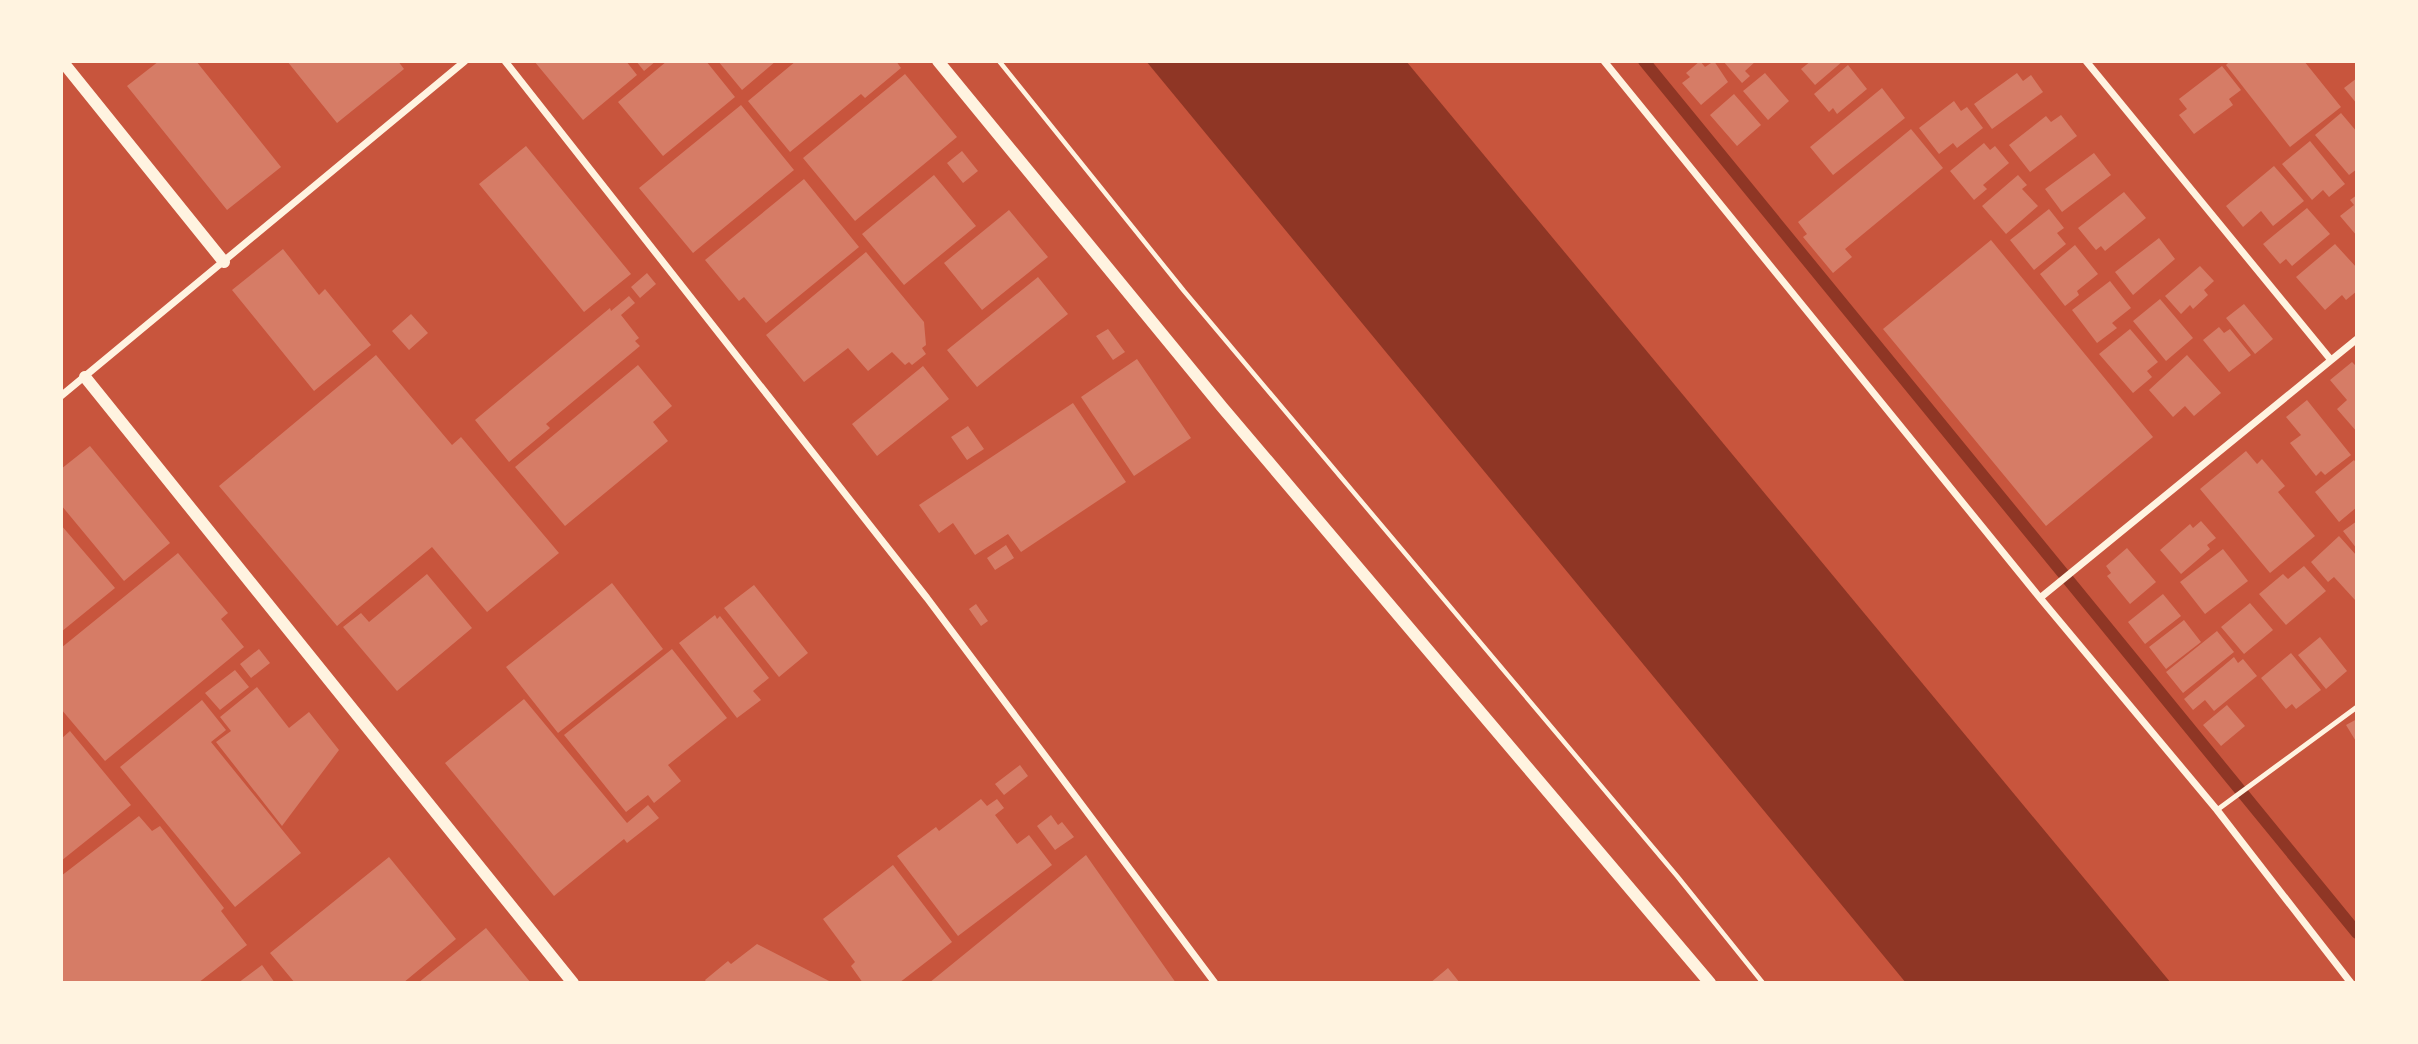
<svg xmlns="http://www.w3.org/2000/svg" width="2418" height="1044" font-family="'IBM Plex Serif',serif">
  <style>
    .water { fill: #8f3625 }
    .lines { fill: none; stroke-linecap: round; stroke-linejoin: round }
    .stream { stroke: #8f3625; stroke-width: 12 }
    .building { fill: #d67c66 }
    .path { stroke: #fff3e0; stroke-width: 4.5 }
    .service { stroke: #fff3e0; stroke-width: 5 }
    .minor { stroke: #fff3e0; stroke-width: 7 }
    .tertiary { stroke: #fff3e0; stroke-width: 12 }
  </style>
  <rect width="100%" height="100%" fill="#c8553d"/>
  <path class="water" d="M1146 61H1406L2171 983H1906Z"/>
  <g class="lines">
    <path class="stream" d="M1644 61 2357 933"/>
  </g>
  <path class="building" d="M159 61H196L281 167 227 210 127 86Z
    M287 61H398L404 69 337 123Z
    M534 61H626L637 75 583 120Z
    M636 61H656L644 71Z
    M667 61H706L735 97 663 156 618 102Z
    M718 61H776L742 90Z
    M796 61H896L901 68 865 98 861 94 790 152 748 101Z
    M1700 61 1705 67 1714 61 1728 82 1701 105 1682 83 1690 77 1686 73Z
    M1723 61H1756L1745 71 1750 76 1742 83Z
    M1811 61H1843L1815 85 1801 69Z
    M2230 61H2304L2341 107 2290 147 2226 65Z
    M1848 65 1867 89 1837 114 1833 108 1829 112 1814 94Z
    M2222 66 2241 90 2229 99 2233 105 2194 134 2179 115 2187 109 2179 99Z
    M1765 73 1789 101 1768 120 1743 91Z
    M2017 73 2023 81 2031 75 2043 92 1992 129 1974 104Z
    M905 74 957 137 855 221 803 158Z
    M2357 78V104L2344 88Z
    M1882 88 1905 118 1833 175 1810 147Z
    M1734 94 1761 125 1737 146 1710 115Z
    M1954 101 1961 111 1967 107 1983 128 1957 148 1953 143 1939 154 1919 128Z
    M741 105 794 170 693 253 639 188Z
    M2341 113 2357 132V169L2349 175 2315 135Z
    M2061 115 2077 136 2030 172 2009 145 2046 116 2051 122Z
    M1911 129 1943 168 1845 249 1852 257 1833 273 1803 237 1807 234 1798 222Z
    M2310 141 2345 184 2329 197 2323 190 2312 200 2282 164Z
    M1984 143 1990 150 1995 146 2009 163 1983 185 1987 189 1974 200 1950 171Z
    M526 146 631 274 584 312 479 184Z
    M962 151 978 171 963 183 947 163Z
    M2094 153 2111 175 2062 212 2045 189Z
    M2274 166 2304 201 2273 226 2261 211 2243 227 2226 206Z
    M934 175 976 226 904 285 862 234Z
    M2018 175 2027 185 2022 189 2038 206 2006 234 1982 206Z
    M804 179 859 247 766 323 744 297 739 301 705 260Z
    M2124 192 2146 218 2105 251 2101 246 2096 250 2078 228Z
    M2357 195V236L2340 216 2354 205 2350 200Z
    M2307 208 2330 234 2292 266 2286 259 2280 264 2263 244Z
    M2049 209 2064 228 2057 233 2066 244 2034 270 2010 240Z
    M1009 210 1048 257 982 310 944 263Z
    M2159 238 2175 259 2133 295 2115 272Z
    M1991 240 2153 437 2046 526 1883 329Z
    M2335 244 2357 268V291L2346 300 2342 295 2325 310 2296 277Z
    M2075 245 2098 274 2077 291 2079 295 2065 306 2040 274Z
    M283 249 319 295 325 289 371 345 314 391 232 290Z
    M866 252 924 322 926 345 922 348 926 354 912 365 909 362 905 365 892 352 868 371 848 348 804 382 766 335Z
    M2200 266 2214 281 2204 290 2208 295 2193 309 2190 305 2181 314 2165 296Z
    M647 273 656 284 640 298 631 287Z
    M1038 277 1068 314 977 387 947 350Z
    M2110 281 2131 308 2112 323 2117 328 2097 343 2072 310Z
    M629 296 635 303 621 315 639 338 635 341 640 346 546 424 550 428 509 462 475 420 610 308 611 311Z
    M2160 299 2193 338 2166 361 2133 321Z
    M2244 304 2273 339 2255 354 2226 318Z
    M411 314 428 333 409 350 392 331Z
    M2219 327 2224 333 2230 329 2251 355 2229 372 2203 340Z
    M1108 329 1125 352 1113 360 1096 336Z
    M2130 329 2158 362 2147 371 2152 377 2133 393 2099 354Z
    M376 355 452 445 461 437 559 553 487 612 432 547 337 626 219 486Z
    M2187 355 2221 393 2194 416 2185 406 2173 417 2149 390Z
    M1137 359 1191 438 1134 476 1081 397Z
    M2352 362 2357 367V432L2337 409 2347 400 2330 380Z
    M638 365 672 406 653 422 668 441 565 526 515 467Z
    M923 366 949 399 877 456 852 424Z
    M2307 400 2351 455 2325 475 2321 471 2316 476 2290 443 2301 435 2286 417Z
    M1073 403 1126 482 1021 552 1008 534 975 555 953 523 939 533 919 505Z
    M968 426 984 449 967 460 951 437Z
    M90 446 170 543 124 581 61 505V469Z
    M2246 451 2257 464 2262 459 2285 486 2278 492 2315 536 2270 573 2200 489Z
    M2354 460 2357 464V507L2339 522 2315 492Z
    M2201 521 2216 538 2207 545 2210 549 2181 574 2160 550 2190 524 2193 528Z
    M2357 521V549L2343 531Z
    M61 525 115 588 61 632Z
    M2339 536 2357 556 2355 600 2334 577 2328 582 2311 562Z
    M1006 545 1014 558 995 570 987 558Z
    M2127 548 2156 582 2130 604 2107 576 2111 573 2106 566Z
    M2223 549 2248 581 2205 614 2180 582Z
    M178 553 228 613 221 619 244 647 105 761 61 709V648Z
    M2304 566 2326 591 2286 625 2259 594 2283 574 2288 579Z
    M427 574 472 628 397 691 343 627 361 613 369 622Z
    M612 583 663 649 558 733 506 667Z
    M754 585 808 653 779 677 724 608Z
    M2163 594 2181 616 2145 644 2128 622Z
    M2250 603 2273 630 2244 654 2221 627Z
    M976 604 988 621 981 626 969 609Z
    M715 615 717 619 720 616 769 678 753 691 761 700 737 718 679 643Z
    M2184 620 2201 642 2166 669 2149 647Z
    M2217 631 2234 652 2183 693 2166 672Z
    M2320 637 2347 671 2326 689 2298 655Z
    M259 649 270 663 251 678 240 664Z
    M672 649 727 718 668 765 681 781 654 803 648 795 626 812 564 735Z
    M2291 653 2321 690 2296 709 2292 704 2286 709 2261 678Z
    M2234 657 2238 663 2243 659 2257 676 2214 711 2205 700 2193 710 2184 699Z
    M235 670 249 687 220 710 205 693Z
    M257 687 289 728 309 712 339 750 282 826 216 742 231 731 220 717Z
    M524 699 627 823 648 805 659 818 627 843 624 839 554 896 445 763Z
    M202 700 226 730 211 742 301 853 235 907 120 767Z
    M2227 705 2245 726 2221 746 2203 725Z
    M2357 719V743L2346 725Z
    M70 731 131 805 61 861V739Z
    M1020 765 1028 776 1004 795 995 784Z
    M981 799 987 806 997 799 1004 808 995 815 1017 844 1029 835 1052 865 958 936 897 856 936 827 939 831Z
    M1051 815 1058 825 1062 822 1074 837 1055 850 1037 826Z
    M139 816 152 831 160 826 224 908 221 911 247 945 198 983H61V876Z
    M1086 855 1176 983H929Z
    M389 857 456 939 403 983H295L270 953Z
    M893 865 952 942 899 983H863L851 966 855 962 823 919Z
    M486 928 531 983H418Z
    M757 944 833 983H707L705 980 728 961 731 964Z
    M262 965 275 983H238Z
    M1448 968 1460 983H1430Z"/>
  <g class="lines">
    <path class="path" d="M999 61 1184 291 1677 876 1763 983"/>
    <path class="service" d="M2217 810 2357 707"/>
    <path class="minor" d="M505 61 927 598 1215 983
      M1604 61 2040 598 2217 810 2351 983
      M2086 61 2331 360
      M61 396 465 61
      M2040 598 2357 339"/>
    <path class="tertiary" d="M62 61 224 262
      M938 61 1222 407 1710 983
      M85 377 573 983"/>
  </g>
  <rect width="2418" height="1044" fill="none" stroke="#fff3e0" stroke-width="126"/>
</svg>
